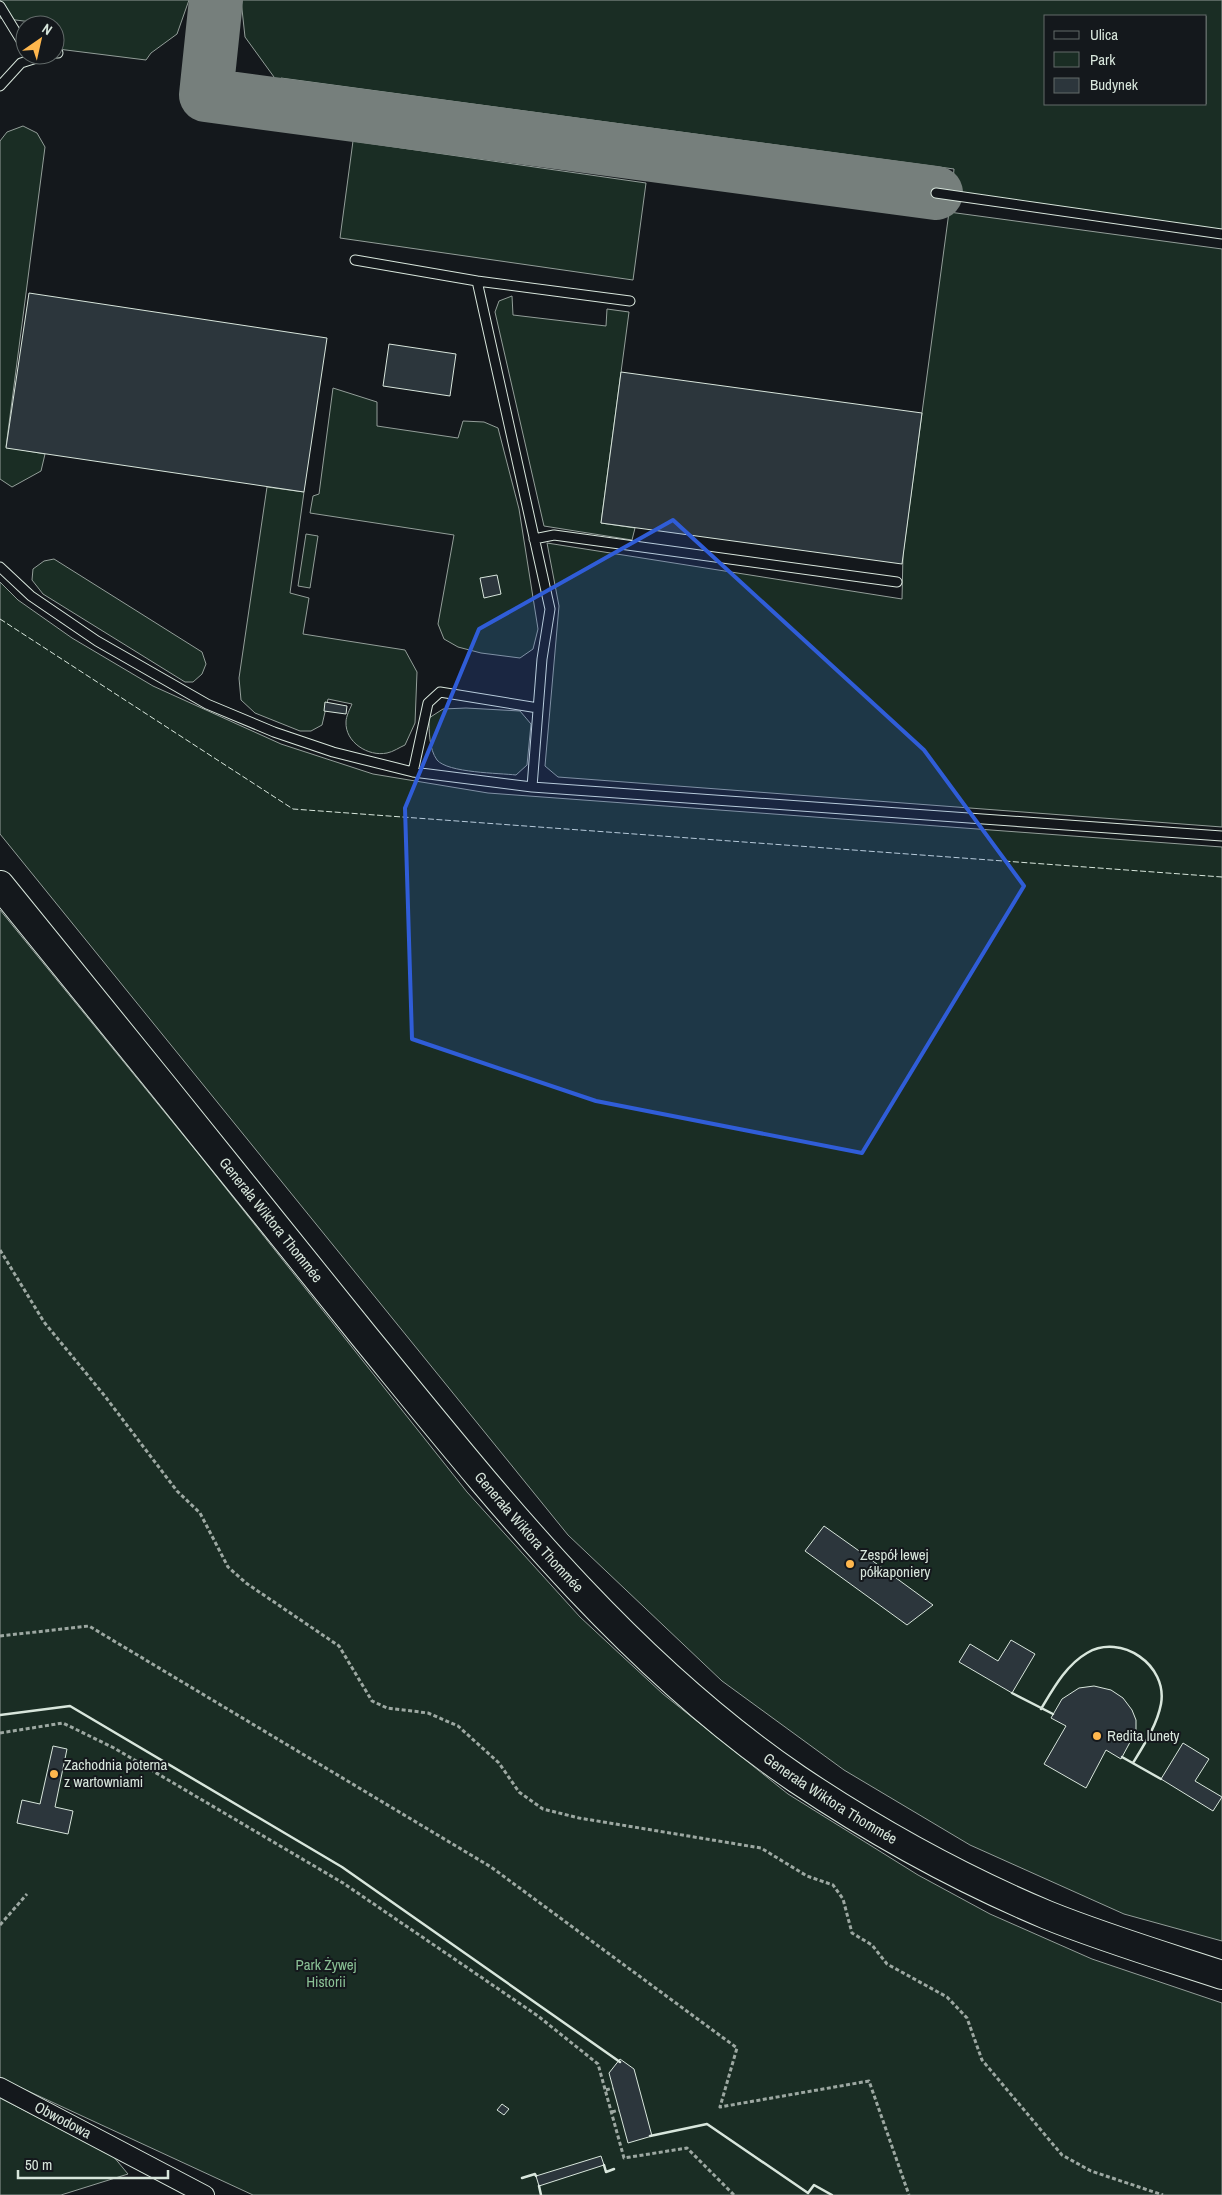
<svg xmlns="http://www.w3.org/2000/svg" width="1222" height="2195" font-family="'Archivo Narrow',sans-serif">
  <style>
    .green { fill: #1a2d24; stroke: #939e99; fill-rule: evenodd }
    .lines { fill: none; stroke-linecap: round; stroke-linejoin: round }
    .taxiway { stroke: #767f7c; stroke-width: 54 }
    .building { fill: #2c363c; stroke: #d8e6dc }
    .service-casing { stroke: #d8e6dc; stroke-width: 11 }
    .minor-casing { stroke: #d8e6dc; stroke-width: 20 }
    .primary-casing { stroke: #d8e6dc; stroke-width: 30 }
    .path { stroke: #9da8a2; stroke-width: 3; stroke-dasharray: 4 2.5; stroke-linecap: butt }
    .service { stroke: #14181c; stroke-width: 9 }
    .minor { stroke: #14181c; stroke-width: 18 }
    .primary { stroke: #14181c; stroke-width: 28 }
    .fence { stroke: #d8e6dc; stroke-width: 1; stroke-dasharray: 6 2.5; stroke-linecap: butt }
    .wall { stroke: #d8e6dc; stroke-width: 2.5 }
    .marked { fill: #305dd8; fill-opacity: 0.2; stroke: #305dd8; stroke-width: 4; stroke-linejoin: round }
    .poi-dot { fill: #ffb74d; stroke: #14181c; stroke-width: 2 }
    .labels { text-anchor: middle; stroke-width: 4; stroke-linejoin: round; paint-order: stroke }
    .street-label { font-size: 15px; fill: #d8e6dc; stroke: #14181c }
    .poi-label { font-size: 15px; fill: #d8e6dc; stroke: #14181c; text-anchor: start }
    .park-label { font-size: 15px; fill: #8ac095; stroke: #14181c }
  </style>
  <rect width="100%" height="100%" fill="#14181c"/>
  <path class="green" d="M0 0H189L177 34 151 53 146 60 58 49 55 25 0 18Z
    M241 0H1222V230L952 192 954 169 281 78 279 85 273 84 274 77 245 37ZM1046 16H1206V104H1046Z
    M23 126 37 133 45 147 6 447 45 454 41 471 12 487 0 479V141L7 132Z
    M353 141 646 183 633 280 340 238Z
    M949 212 1222 249V827L558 777 545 766 559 606 547 543 902 599 903 554Z
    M512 296 513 315 606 326 607 309 629 312 601 523 635 528 632 540 544 526 495 312 499 301Z
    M333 388 377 402V426L458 438 463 421 484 422 498 428 519 509 538 629 533 649 520 658 481 653 458 647 444 639 438 624 454 535 310 513 313 496 319 494Z
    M267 487 304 492 290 593 309 598 303 634 405 650 417 672 415 723 405 745C400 747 393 752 387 753 368 757 345 742 346 722 346 716 350 709 352 704L328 699 322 725 311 731H300L255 713 241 700 239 678Z
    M306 534 318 536 310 588 298 586Z
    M54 559 202 652 206 664 202 674 193 682H185L43 594 32 580 33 569 44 561Z
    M0 582 18 600 72 638 153 686 281 744 373 774 488 793 1222 847V1941L1124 1914 970 1845 844 1770 722 1681 568 1535 0 834Z
    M466 708 520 711 531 724 527 765 516 775C499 773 448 773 437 760 429 749 429 731 429 718L443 709Z
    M0 910 197 1152 467 1492 580 1617 663 1694 788 1794 918 1875 990 1914 1092 1959 1222 2003V2195H253L0 2078Z
    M0 2098 113 2156 128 2174 61 2195H0Z"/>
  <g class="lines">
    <path class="taxiway" d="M216 0 206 95 936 193"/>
  </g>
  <path class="building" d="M29 293 327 338 304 492 6 448Z
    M389 344 456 354 450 396 383 386Z
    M621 372 922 413 902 564 601 523Z
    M497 575 501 594 484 598 480 578Z
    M325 702 347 706 346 714 324 711Z
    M824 1526 855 1548 933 1605 907 1625 805 1551Z
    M1011 1640 1035 1654 1012 1693 959 1662 970 1644 998 1661Z
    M1094 1686 1111 1690 1123 1698 1132 1710 1136 1720V1731L1121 1759 1106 1750 1086 1788 1044 1764 1066 1726 1051 1718 1062 1699 1079 1688Z
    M1183 1743 1209 1759 1195 1781 1222 1797 1213 1811 1161 1779Z
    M53 1746 67 1749 55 1807 73 1811 68 1834 17 1823 22 1800 40 1804Z
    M620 2059 634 2069 652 2136 628 2143 609 2073Z
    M502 2104 509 2109 504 2115 497 2110Z
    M601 2156 604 2165 539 2186 536 2176Z"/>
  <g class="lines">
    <defs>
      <path id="service" d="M0 6 25 47
        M55 53H58
        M0 86 21 63 46 55
        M936 193 1222 234
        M355 260 477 281 550 609 542 659 532 787
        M477 281 630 301
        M534 539 554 535 897 582
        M0 567 31 596 97 641 207 704 274 732 333 752 413 772 532 787 1222 836
        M413 772 428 703 440 692 538 708"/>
      <g id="minor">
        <path id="s1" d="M0 2087 205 2195"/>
      </g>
      <g id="primary">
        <path id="s2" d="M0 885C122 1035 243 1185 364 1336 495 1496 624 1661 797 1779 876 1832 959 1878 1047 1915 1104 1938 1164 1956 1222 1975"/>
      </g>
    </defs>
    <use href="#service" class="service-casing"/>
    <use href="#minor" class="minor-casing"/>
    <use href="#primary" class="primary-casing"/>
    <path class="path" d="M0 1250 44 1322 104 1395 177 1491 200 1513 228 1567 246 1583 339 1646 372 1701 387 1708 428 1713 458 1726 499 1763 519 1792 543 1809 579 1818 761 1848 807 1876 833 1885 843 1899 852 1933 872 1945 887 1964 947 1997 967 2018 982 2060 1062 2155 1091 2171 1163 2195
      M0 1636 89 1626 491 1867 737 2048 720 2107 869 2081 909 2195
      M0 1733 63 1723 114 1748 343 1883 538 2016 598 2064 624 2158 687 2148 734 2195
      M0 1925 27 1894
      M606 2090 613 2088
      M612 2112 619 2110"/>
    <use href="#service" class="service"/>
    <use href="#minor" class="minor"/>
    <use href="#primary" class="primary"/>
    <path class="fence" d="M0 619 293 809 1222 877"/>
    <path class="wall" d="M1012 1693 1053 1714
      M1041 1709C1053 1689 1066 1665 1087 1653 1121 1633 1168 1665 1161 1704 1157 1725 1144 1745 1133 1763
      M0 1715 70 1706 342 1867 620 2062
      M1122 1757 1161 1779
      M650 2136 707 2124 808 2193 814 2185 832 2195
      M604 2165 606 2172 614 2169
      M522 2178 535 2174 536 2176
      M539 2186 541 2195"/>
  </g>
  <path class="marked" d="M673 520 924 750 1024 886 862 1153 596 1101 412 1039 405 808 479 629Z"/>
  <g class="poi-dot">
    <circle cx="850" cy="1564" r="5"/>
    <circle cx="1097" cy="1736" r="5"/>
    <circle cx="54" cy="1774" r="5"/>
  </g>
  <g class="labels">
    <g class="street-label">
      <text dy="5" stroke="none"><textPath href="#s2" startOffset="431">Generała Wiktora Thommée</textPath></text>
      <text dy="5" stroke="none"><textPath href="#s2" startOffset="836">Generała Wiktora Thommée</textPath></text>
      <text dy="5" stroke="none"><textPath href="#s2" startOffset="1240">Generała Wiktora Thommée</textPath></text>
      <text dy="5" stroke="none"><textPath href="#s1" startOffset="71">Obwodowa</textPath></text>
    </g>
    <g class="poi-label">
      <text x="860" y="1560">Zespół lewej<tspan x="860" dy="17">półkaponiery</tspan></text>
      <text x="1107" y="1741">Redita lunety</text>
      <text x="64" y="1770">Zachodnia poterna<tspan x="64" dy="17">z wartowniami</tspan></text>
    </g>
    <g class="park-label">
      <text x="326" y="1970">Park Żywej<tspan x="326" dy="17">Historii</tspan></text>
    </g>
  </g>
  <rect x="1044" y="15" width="162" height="90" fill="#14181c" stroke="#626a69"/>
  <rect x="1054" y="31" width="25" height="8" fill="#14181c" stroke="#626a69"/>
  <text x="1090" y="40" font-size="15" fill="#d8e6dc">Ulica</text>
  <rect x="1054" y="52" width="25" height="15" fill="#1a2d24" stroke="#626a69"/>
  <text x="1090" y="65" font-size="15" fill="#d8e6dc">Park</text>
  <rect x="1054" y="78" width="25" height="15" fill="#2c363c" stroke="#626a69"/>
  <text x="1090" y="90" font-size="15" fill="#d8e6dc">Budynek</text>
  <g transform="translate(40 40) rotate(34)"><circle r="24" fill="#14181c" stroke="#626a69"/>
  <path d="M0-4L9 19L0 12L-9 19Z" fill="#ffb74d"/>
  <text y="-8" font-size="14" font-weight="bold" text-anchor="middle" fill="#d8e6dc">N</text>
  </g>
  <path d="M18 2170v8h150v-8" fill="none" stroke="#d8e6dc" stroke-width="2.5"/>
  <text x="25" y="2170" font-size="15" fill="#d8e6dc" stroke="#14181c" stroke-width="4" paint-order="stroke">50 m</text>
</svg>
